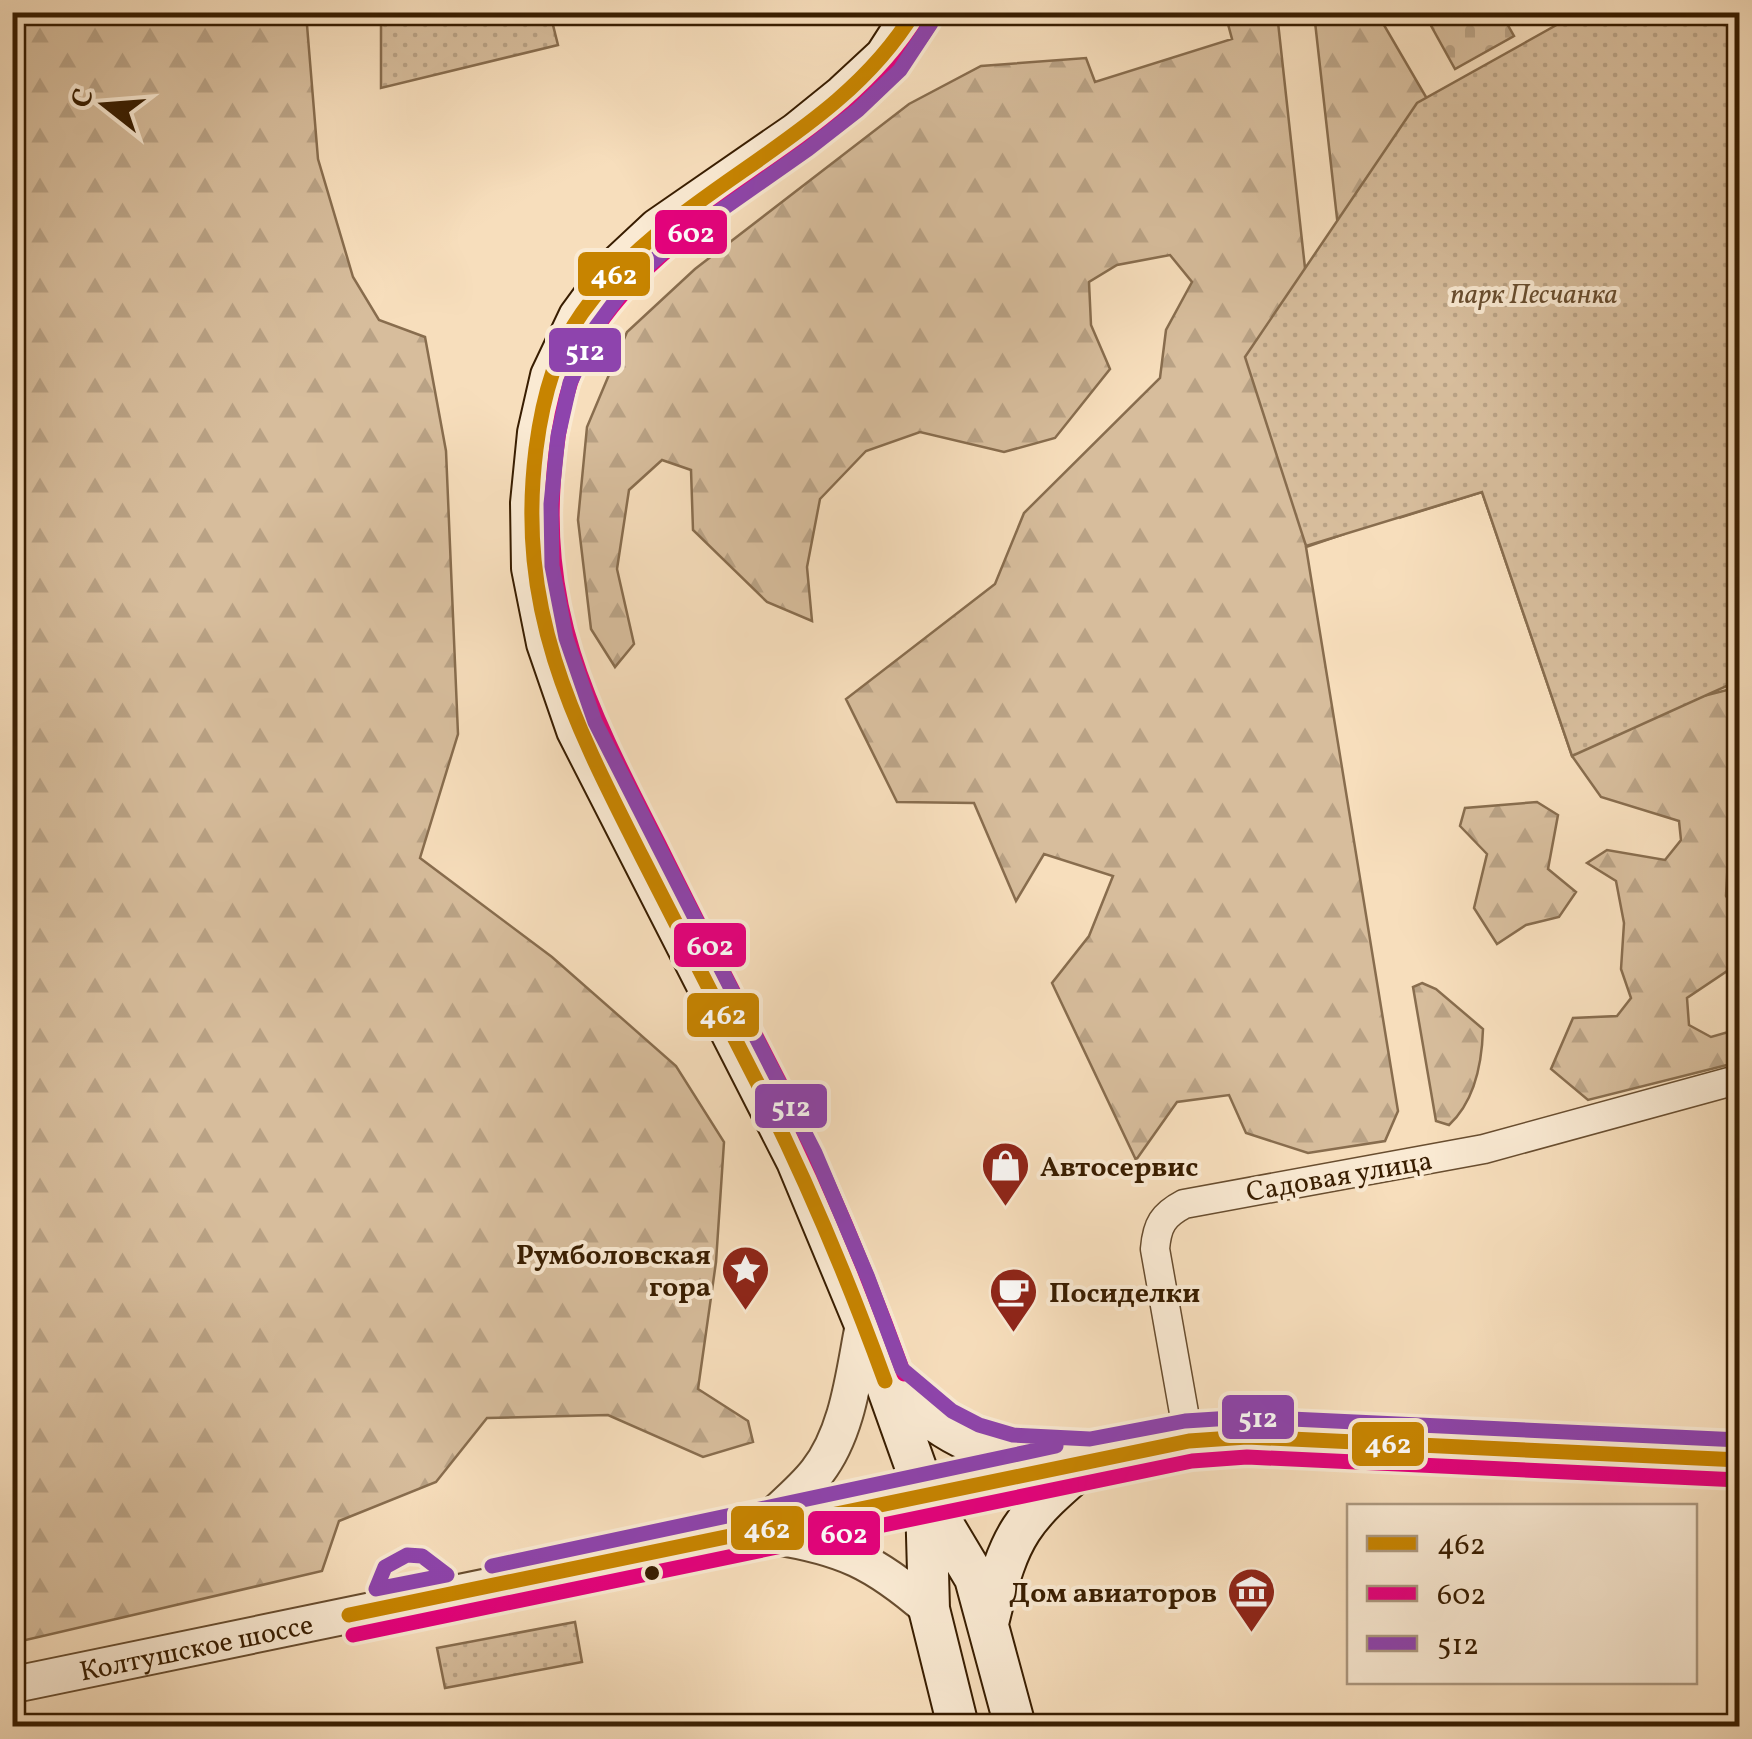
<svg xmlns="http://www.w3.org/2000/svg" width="1752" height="1739" font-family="Vollkorn,serif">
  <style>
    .forest { fill: url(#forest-firs); stroke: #886d4e; stroke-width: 2.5 }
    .cemetery { fill: url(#cemetery-stones); stroke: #886d4e; stroke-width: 2.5 }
    .park { fill: url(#park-dots); stroke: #886d4e; stroke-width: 2.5 }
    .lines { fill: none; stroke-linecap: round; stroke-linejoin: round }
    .minor-casing { stroke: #684d2f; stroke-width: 31 }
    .tertiary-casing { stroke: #684d2f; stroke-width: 39 }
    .secondary-casing { stroke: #381d00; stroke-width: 44 }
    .minor { stroke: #faead3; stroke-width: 28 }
    .tertiary { stroke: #faead3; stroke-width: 35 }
    .secondary { stroke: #faead3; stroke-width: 40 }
    .bus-1-casing { stroke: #faead3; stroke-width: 22 }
    .bus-2-casing { stroke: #faead3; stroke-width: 22 }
    .bus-3-casing { stroke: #faead3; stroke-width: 22 }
    .bus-1 { stroke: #c78400; stroke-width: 15 }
    .bus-2 { stroke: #e5007d; stroke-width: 15 }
    .bus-3 { stroke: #8e44ad; stroke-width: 15 }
    .bus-dot { fill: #381d00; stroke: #faead3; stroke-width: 4 }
    .labels { text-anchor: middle; stroke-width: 8; stroke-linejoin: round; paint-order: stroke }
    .park-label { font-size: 28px; font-style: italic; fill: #684d2f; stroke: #faead3 }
    .poi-label { font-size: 28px; font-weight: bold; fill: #381d00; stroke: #faead3; text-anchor: start }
    .street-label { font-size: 28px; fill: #381d00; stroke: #faead3 }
    .line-badge { stroke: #faead3; stroke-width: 4 }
    .badge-label { font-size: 28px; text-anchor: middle; font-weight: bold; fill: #fff }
  </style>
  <defs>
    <pattern id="forest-firs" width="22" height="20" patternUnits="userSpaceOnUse" patternTransform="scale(2.5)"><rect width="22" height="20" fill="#d7bd9c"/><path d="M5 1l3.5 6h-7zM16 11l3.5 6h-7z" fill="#b9a285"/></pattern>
    <pattern id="cemetery-stones" width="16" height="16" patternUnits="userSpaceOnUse" patternTransform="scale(2.5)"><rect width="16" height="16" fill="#d7bd9c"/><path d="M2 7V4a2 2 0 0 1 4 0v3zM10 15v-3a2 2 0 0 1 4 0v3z" fill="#b9a285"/></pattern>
    <pattern id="park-dots" width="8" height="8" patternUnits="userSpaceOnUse" patternTransform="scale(2.5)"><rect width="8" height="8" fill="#d7bd9c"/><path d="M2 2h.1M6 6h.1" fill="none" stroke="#b9a285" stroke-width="1.8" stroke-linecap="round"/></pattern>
  </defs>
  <rect width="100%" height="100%" fill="#f7debc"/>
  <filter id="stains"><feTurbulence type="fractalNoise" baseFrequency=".002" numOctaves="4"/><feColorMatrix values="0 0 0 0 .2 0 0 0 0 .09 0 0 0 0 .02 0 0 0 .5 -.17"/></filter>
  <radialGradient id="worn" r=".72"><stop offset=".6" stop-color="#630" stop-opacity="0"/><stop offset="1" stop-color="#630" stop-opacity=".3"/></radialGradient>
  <path class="forest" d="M12 13H306L318 159 353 277 379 320 425 337 446 451 458 734 420 858 552 957 676 1066 724 1142 716 1262 698 1389 748 1421 753 1442 703 1457 608 1415 487 1418 436 1482 339 1521 322 1571 13 1643Z
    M1225 13H1277L1305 268 1341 254 1314 13H1377L1440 121 1344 534 1306 547 1398 1111 1385 1141 1308 1153 1246 1133 1229 1095 1177 1102 1136 1160 1052 983 1089 936 1113 876 1044 854 1016 901 974 803 897 802 846 699 995 584 1024 513 1160 378 1166 330 1192 282 1170 255 1117 265 1089 282 1091 325 1110 369 1055 438 1004 452 920 432 866 451 820 499 807 567 812 621 767 602 693 530 691 470 662 460 629 490 617 569 634 644 615 667 591 629 578 520 587 427 627 332 695 269 909 104 981 66 1086 58 1095 82 1232 39Z
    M1482 403 1703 696 1739 687V834L1729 839 1726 896 1739 918V963L1687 998 1689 1025 1711 1037 1739 1029V1062L1588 1100 1551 1069 1573 1018 1617 1016 1631 998 1621 969 1624 923 1616 881 1587 863 1607 850 1665 860 1681 840 1679 821 1601 797 1572 756 1482 492 1402 517Z
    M1537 802 1558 815 1548 869 1576 892 1559 917 1526 925 1497 944 1474 908 1487 854 1460 826 1465 808Z
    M1422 983 1436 989 1483 1029C1482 1063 1474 1102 1449 1125L1436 1121 1413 987Z"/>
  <path class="cemetery" d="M1424 13H1501L1514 36 1455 69Z"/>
  <path class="park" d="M580 13 552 21 558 45 381 88V13Z
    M1578 13H1739L1740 680 1572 756 1482 492 1306 546 1245 357 1417 103Z
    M575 1622 582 1662 445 1688 437 1648Z"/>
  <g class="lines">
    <defs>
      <path id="minor" d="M1189 1441 1155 1249C1157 1225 1163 1215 1184 1204L1484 1149 1740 1079"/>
      <g id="tertiary">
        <path d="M756 1533C775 1512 800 1494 817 1472 849 1431 854 1371 864 1322"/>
        <path d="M772 1536C843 1547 875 1562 929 1609"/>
        <path id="s1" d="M12 1685 926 1496"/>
      </g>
      <path id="secondary" d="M914 12 885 57 844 95 797 133 658 229 612 272 579 317 551 376 538 433 531 503 532 568 547 643 577 730 797 1161 864 1322 926 1496 975 1578 1015 1726
        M887 1383C947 1433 972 1453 1052 1457
        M926 1496 1189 1441 1247 1437 1740 1460
        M926 1499 929 1609 958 1726
        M989 1619C1010 1532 1021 1519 1088 1462"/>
    </defs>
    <use href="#minor" class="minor-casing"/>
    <use href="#tertiary" class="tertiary-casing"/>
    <use href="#secondary" class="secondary-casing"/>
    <use href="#minor" class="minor"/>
    <use href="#tertiary" class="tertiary"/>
    <use href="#secondary" class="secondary"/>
    <defs>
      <path id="bus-1" d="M885 1381C849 1282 809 1186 762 1092 722 1013 682 934 641 855 571 717 516 609 536 449 542 402 554 352 582 313 670 188 834 144 914 12
        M349 1615 1189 1441 1247 1437 1740 1460"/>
      <path id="bus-2" d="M904 1374C868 1274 827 1176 779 1081 739 1003 699 925 660 846 591 711 537 611 556 453 561 409 572 363 598 326 686 198 848 158 931 22
        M353 1635 1192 1461 1247 1457 1739 1480"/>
      <path id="bus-3" d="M931 23 900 70 858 110 808 149 671 245 627 285 596 327 570 383 558 436 551 504 552 566 566 638 595 722 815 1153 868 1278 902 1369 952 1411 979 1425 1013 1435 1090 1439 1185 1421 1248 1417 1740 1440
        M407 1555 422 1556 447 1575 376 1589 385 1567Z
        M492 1566 1056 1446"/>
    </defs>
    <use href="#bus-1" class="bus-1-casing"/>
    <use href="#bus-2" class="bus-2-casing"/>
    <use href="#bus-3" class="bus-3-casing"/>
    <use href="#bus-1" class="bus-1"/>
    <use href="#bus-2" class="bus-2"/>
    <use href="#bus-3" class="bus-3"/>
  </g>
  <defs>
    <symbol id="shop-pin" viewBox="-11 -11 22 30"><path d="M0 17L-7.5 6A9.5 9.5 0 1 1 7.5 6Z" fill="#8f2418" stroke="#faead3"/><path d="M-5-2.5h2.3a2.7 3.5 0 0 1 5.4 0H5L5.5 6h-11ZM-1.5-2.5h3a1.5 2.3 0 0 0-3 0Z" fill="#fff"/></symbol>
    <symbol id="sight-pin" viewBox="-11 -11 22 30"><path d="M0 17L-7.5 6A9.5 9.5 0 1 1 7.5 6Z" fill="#8f2418" stroke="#faead3"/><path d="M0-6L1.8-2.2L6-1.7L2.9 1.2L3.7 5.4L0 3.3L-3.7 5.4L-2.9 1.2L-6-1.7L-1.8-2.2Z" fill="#fff"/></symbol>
    <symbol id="cafe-pin" viewBox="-11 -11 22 30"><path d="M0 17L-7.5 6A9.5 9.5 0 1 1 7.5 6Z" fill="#8f2418" stroke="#faead3"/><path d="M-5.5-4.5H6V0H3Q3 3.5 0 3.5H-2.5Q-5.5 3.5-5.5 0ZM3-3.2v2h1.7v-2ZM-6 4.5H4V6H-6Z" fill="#fff"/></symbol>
    <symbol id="museum-pin" viewBox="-11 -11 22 30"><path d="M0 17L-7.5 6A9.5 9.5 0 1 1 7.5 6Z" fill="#8f2418" stroke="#faead3"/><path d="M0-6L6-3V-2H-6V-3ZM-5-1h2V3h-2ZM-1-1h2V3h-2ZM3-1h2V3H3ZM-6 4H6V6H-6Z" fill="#fff"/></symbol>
  </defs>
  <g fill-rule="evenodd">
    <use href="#shop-pin" x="978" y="1138" width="55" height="75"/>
    <use href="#sight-pin" x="718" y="1242" width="55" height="75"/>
    <use href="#cafe-pin" x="986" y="1264" width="55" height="75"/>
    <use href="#museum-pin" x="1224" y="1564" width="55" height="75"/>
  </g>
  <circle class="bus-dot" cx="652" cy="1573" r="9"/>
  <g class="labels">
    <g class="park-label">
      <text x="1534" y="303">парк Песчанка</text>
    </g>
    <g class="poi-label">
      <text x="1040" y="1176">Автосервис</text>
      <text x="711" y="1264" text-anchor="end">Румболовская<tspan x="711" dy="32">гора</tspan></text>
      <text x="1049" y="1302">Посиделки</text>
      <text x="1217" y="1602" text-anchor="end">Дом авиаторов</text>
    </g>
    <g class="street-label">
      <text transform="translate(1339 1175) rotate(-10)" y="10">Садовая улица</text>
      <text dy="10" stroke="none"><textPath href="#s1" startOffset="188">Колтушское шоссе</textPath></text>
    </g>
  </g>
  <g class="line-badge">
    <rect x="653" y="208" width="76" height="48" rx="10" fill="#e5007d"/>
    <rect x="576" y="250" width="76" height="48" rx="10" fill="#c78400"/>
    <rect x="547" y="326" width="76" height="48" rx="10" fill="#8e44ad"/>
    <rect x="672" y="921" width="76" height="48" rx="10" fill="#e5007d"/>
    <rect x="685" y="991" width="76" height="48" rx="10" fill="#c78400"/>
    <rect x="753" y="1082" width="76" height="48" rx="10" fill="#8e44ad"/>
    <rect x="1220" y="1393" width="76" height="48" rx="10" fill="#8e44ad"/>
    <rect x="1350" y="1420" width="76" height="48" rx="10" fill="#c78400"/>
    <rect x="729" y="1504" width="77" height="48" rx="10" fill="#c78400"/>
    <rect x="806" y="1509" width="76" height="48" rx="10" fill="#e5007d"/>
  </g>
  <g class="badge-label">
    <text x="691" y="242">602</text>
    <text x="614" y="284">462</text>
    <text x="585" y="360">512</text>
    <text x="710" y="955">602</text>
    <text x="723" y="1024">462</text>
    <text x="791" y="1116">512</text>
    <text x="1258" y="1427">512</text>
    <text x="1388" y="1453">462</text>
    <text x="767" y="1538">462</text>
    <text x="844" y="1543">602</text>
  </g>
  <rect width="1752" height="1739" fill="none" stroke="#f7debc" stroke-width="50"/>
  <rect x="15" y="15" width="1722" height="1709" fill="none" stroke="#381d00" stroke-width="5"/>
  <rect x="25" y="25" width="1702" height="1689" fill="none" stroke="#381d00" stroke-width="2.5"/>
  <rect x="1347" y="1504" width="350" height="180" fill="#faead3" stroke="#ac987f" stroke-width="2.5"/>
  <rect x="1367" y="1536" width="50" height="15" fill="#c78400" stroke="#ac987f" stroke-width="2.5"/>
  <text x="1437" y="1554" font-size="30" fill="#381d00">462</text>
  <rect x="1367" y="1586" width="50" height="15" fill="#e5007d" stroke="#ac987f" stroke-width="2.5"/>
  <text x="1437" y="1604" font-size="30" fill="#381d00">602</text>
  <rect x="1367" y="1636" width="50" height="15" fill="#8e44ad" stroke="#ac987f" stroke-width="2.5"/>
  <text x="1437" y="1654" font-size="30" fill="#381d00">512</text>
  <g transform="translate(105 105) rotate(287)" stroke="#faead3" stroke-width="8" paint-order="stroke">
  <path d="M0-8L18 38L0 25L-18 38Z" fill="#381d00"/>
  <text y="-15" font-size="28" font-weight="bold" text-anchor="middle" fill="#381d00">С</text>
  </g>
  <rect width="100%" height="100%" filter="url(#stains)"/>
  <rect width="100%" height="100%" fill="url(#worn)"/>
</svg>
